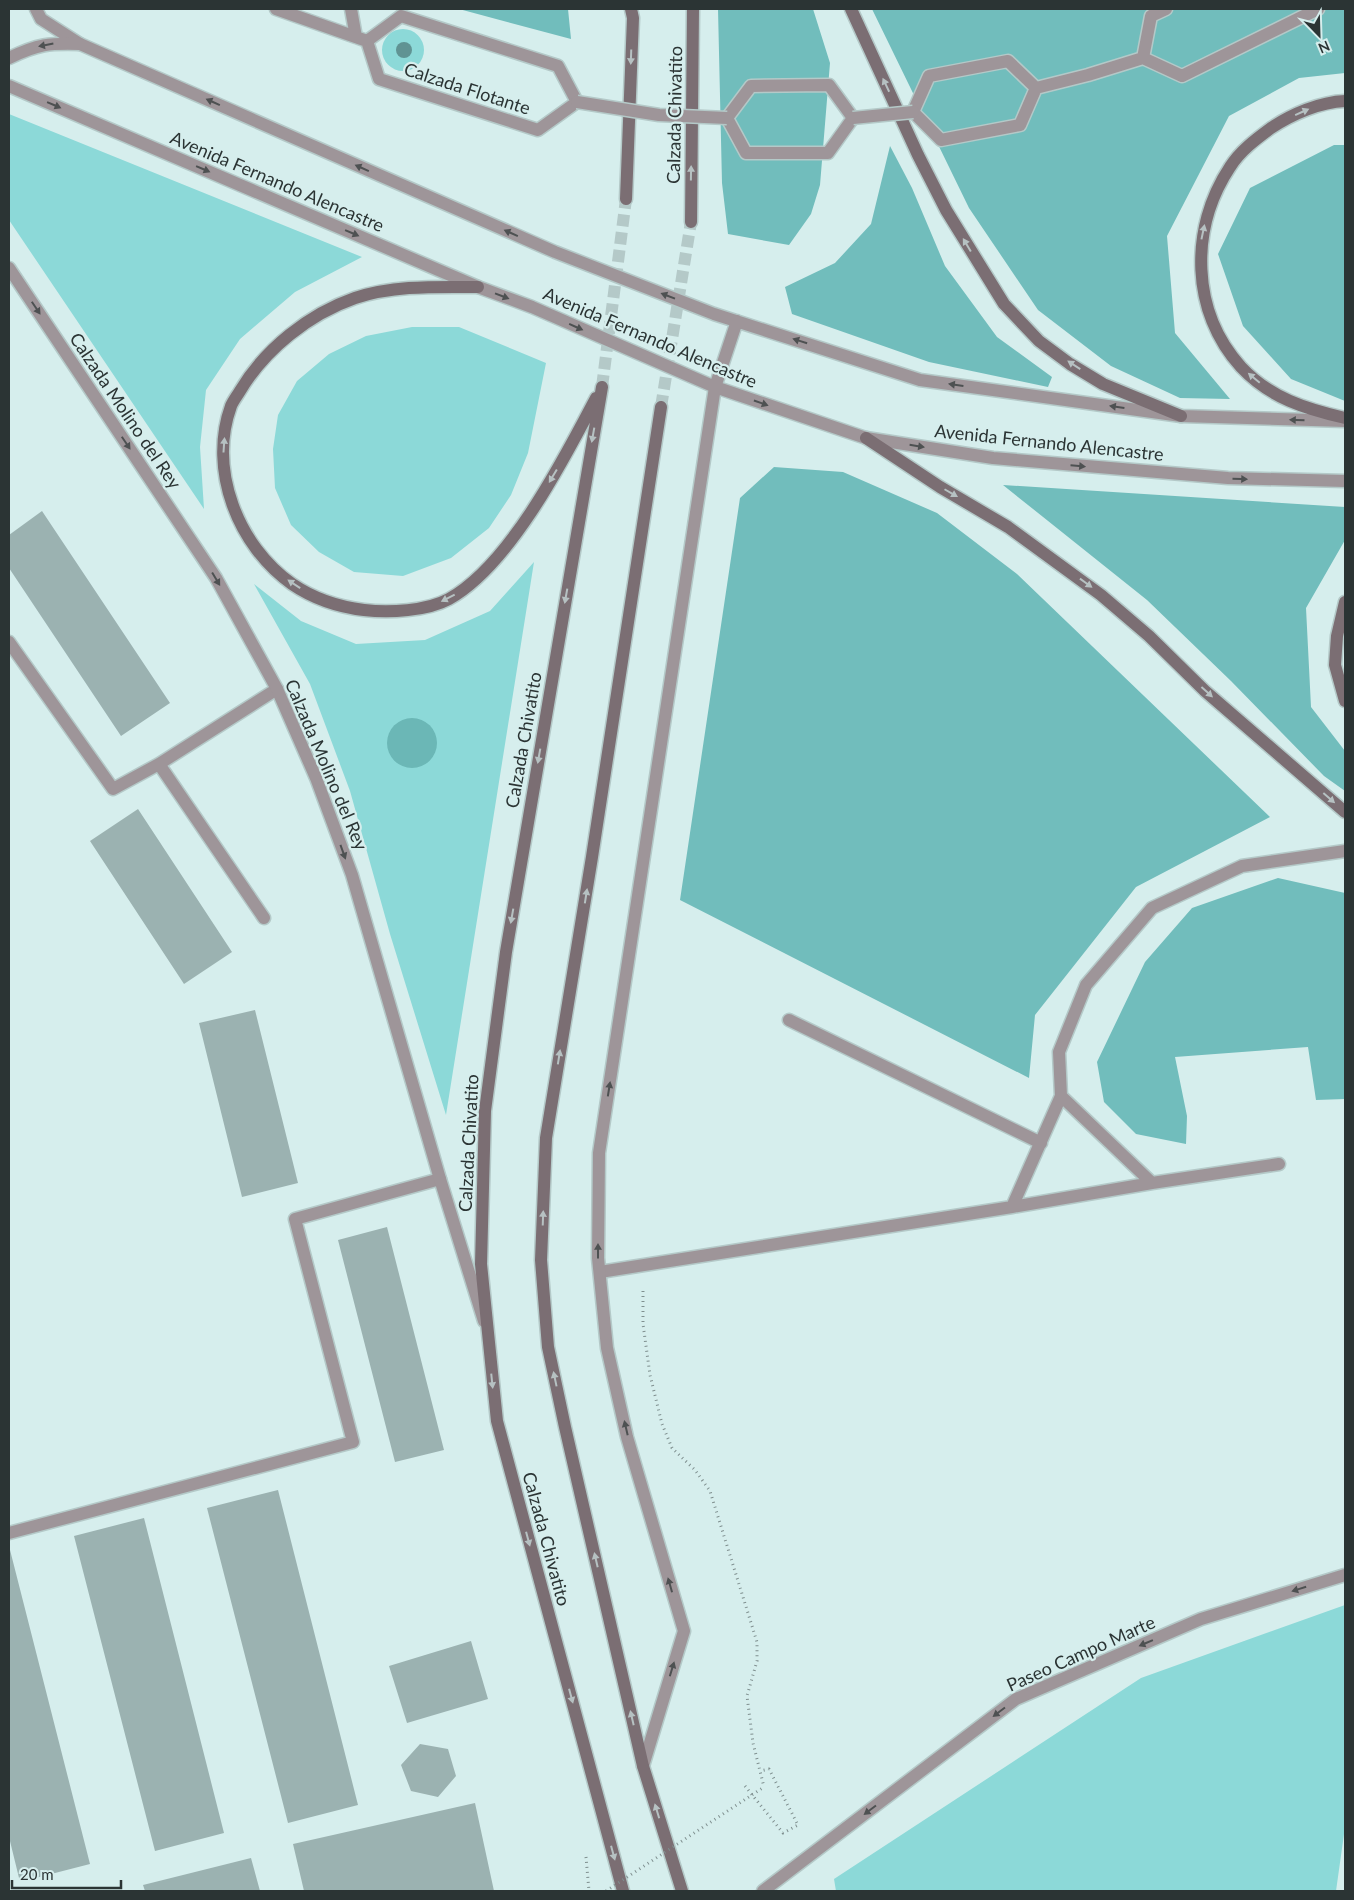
<svg xmlns="http://www.w3.org/2000/svg" width="1354" height="1900" font-family="Lato,sans-serif">
  <style>
    .green { fill: #8cd9d8 }
    .forest { fill: #71bdbc }
    .water { fill: #6bb7b6 }
    .building { fill: #9bb2b1 }
    .lines { fill: none; stroke-linecap: round; stroke-linejoin: round }
    .secondary-tunnel { stroke: #b4c9c8; stroke-width: 12; stroke-dasharray: 12 6; stroke-linecap: butt }
    .service-casing { stroke: #b4c9c8; stroke-width: 15 }
    .pedestrian-casing { stroke: #b4c9c8; stroke-width: 15 }
    .tertiary-casing { stroke: #b4c9c8; stroke-width: 15 }
    .secondary-casing { stroke: #b4c9c8; stroke-width: 15 }
    .path { stroke: #7f8f8f; stroke-width: 3; stroke-dasharray: 1 4; stroke-linecap: butt }
    .service { stroke: #9e9599; stroke-width: 12 }
    .pedestrian { stroke: #9e9599; stroke-width: 12 }
    .tertiary { stroke: #9e9599; stroke-width: 12 }
    .secondary { stroke: #7b6e73; stroke-width: 12 }
    .pedestrian-bridge-casing { stroke: #b4c9c8; stroke-width: 15; stroke-linecap: butt }
    .path-bridge { stroke: #7f8f8f; stroke-width: 3; stroke-dasharray: 1 4; stroke-linecap: butt }
    .pedestrian-bridge { stroke: #9e9599; stroke-width: 12 }
    .tree { fill: #609393 }
    .oneway { fill: #4e5152 }
    .oneway2 { fill: #b6c1c2 }
    .labels { text-anchor: middle; stroke-width: 4.5; stroke-linejoin: round; paint-order: stroke }
    .street-label { font-size: 18px; fill: #2b3434; stroke: #d6eeed }
  </style>
  <rect width="100%" height="100%" fill="#d6eeed"/>
  <path class="green" d="M382 50a21 21 0 1 1 42 0a21 21 0 1 1-42 0Z
    M9 114 362 257 295 292 240 339 206 390 200 447 204 509 9 220Z
    M412 327H459L546 363 528 453 511 495 489 528 451 558 403 576 354 572 319 552 291 525 275 488 273 449 278 415 297 381 329 354 366 336Z
    M534 562 446 1115 390 934 350 791 310 684 254 584 301 621 356 644 425 640 490 611Z
    M1345 1605V1827L1336 1891H836L834 1879 1141 1678Z"/>
  <path class="forest" d="M459 9H568L571 39Z
    M718 9H813L830 63 820 185 811 214 789 245 728 234 722 183Z
    M872 9H1345V73L1299 78 1229 116 1167 236 1175 333 1230 399 1180 398 1111 366 1038 310 969 208Z
    M1334 145H1345V401L1291 379 1243 326 1218 254 1250 188Z
    M890 146 912 188 945 266 997 337 1052 377 1048 387 929 362 792 314 785 287 835 263 871 224Z
    M774 467 843 472 937 513 1017 574 1270 817 1136 887 1035 1015 1029 1078 680 900 740 498Z
    M1003 485 1345 507V540L1306 608 1311 707 1345 751V791L1324 776 1231 681 1147 600Z
    M1278 878 1345 893V1099L1316 1100 1308 1047 1175 1057 1187 1116 1186 1144 1136 1134 1104 1102 1097 1062 1145 962 1192 908Z"/>
  <path class="water" d="M387 743a25 25 0 1 1 50 0a25 25 0 1 1-50 0Z"/>
  <path class="building" d="M42 511 170 703 121 736 9 568V535Z
    M138 809 232 952 184 984 90 841Z
    M255 1010 298 1183 242 1197 199 1023Z
    M387 1227 444 1450 395 1462 338 1240Z
    M278 1490 358 1805 288 1823 207 1508Z
    M144 1518 224 1833 155 1851 74 1536Z
    M9 1546 90 1864 20 1882 9 1837Z
    M471 1641 488 1699 407 1723 389 1666Z
    M420 1744 448 1749 456 1776 438 1797 411 1791 401 1765Z
    M475 1803 494 1891H304L293 1844Z
    M251 1858 260 1891H145L143 1885Z"/>
  <g class="lines">
    <path class="secondary-tunnel" d="M602 387 626 199
      M661 407 691 222"/>
    <defs>
      <path id="service" d="M36 9 41 19 80 44
        M9 642 113 789 159 764 277 689
        M159 764 264 918
        M789 1020 1041 1143
        M1279 1164 1152 1183 1061 1096 1059 1052 1086 985 1152 908 1242 866 1345 851
        M1012 1207 1061 1096
        M600 1272 1012 1207 1152 1183
        M9 1533 353 1442 295 1219 440 1179
        M763 1891 1016 1699 1201 1619 1345 1575"/>
      <path id="pedestrian" d="M276 9 367 41
        M351 9 356 37
        M401 16 558 66 577 102 538 130 379 79 367 41Z
        M1143 58 1151 16 1166 9
        M1008 61 1036 88 1020 125 941 140 913 112 929 76Z
        M829 85 853 118 828 153H746L727 118 751 86Z
        M1036 88 1088 75 1143 58 1182 76 1318 9"/>
      <path id="tertiary" d="M9 58C38 44 49 43 80 44L555 252 714 314 920 380 1181 416 1345 421
        M9 86 478 287 532 307 715 387 866 438 993 458 1228 478 1345 481
        M9 268 216 578 277 689 316 778 352 875 440 1179 484 1321
        M643 1766 684 1631 627 1437 607 1348 598 1258 599 1153 715 387 737 321"/>
      <path id="secondary" d="M851 9 918 155 946 210 1004 304 1039 341 1070 364 1103 384 1181 416
        M1345 101C1320 102 1292 114 1271 128 1256 139 1240 151 1230 167 1189 229 1191 312 1241 367 1270 398 1306 409 1345 418
        M626 199 633 18 631 9
        M691 222 693 9
        M478 287C437 287 395 285 355 298 309 314 265 349 240 391 237 396 233 401 231 406 208 470 238 546 292 584 314 599 339 607 364 610 389 613 427 611 449 599 510 565 564 459 596 398
        M602 387 506 952 485 1111 481 1264 497 1421 623 1891
        M661 407 592 857 546 1138 541 1260 548 1347 565 1427 643 1766 682 1891
        M866 438 940 487 1008 527 1101 595 1149 636 1205 691 1345 812
        M1345 602 1337 636 1335 665 1345 701"/>
    </defs>
    <use href="#service" class="service-casing"/>
    <use href="#pedestrian" class="pedestrian-casing"/>
    <use href="#tertiary" class="tertiary-casing"/>
    <use href="#secondary" class="secondary-casing"/>
    <path class="path" d="M643 1291V1324L650 1375 662 1424 672 1448 695 1470 710 1491 757 1642V1661L747 1696 753 1743 764 1787
      M745 1786 783 1833 798 1825 769 1769 760 1771
      M586 1857 589 1891"/>
    <use href="#service" class="service"/>
    <use href="#pedestrian" class="pedestrian"/>
    <use href="#tertiary" class="tertiary"/>
    <use href="#secondary" class="secondary"/>
    <defs>
      <path id="pedestrian-bridge" d="M577 102 659 115 727 118
        M853 118 913 112"/>
    </defs>
    <use href="#pedestrian-bridge" class="pedestrian-bridge-casing"/>
    <path class="path-bridge" d="M606 1891 764 1787"/>
    <use href="#pedestrian-bridge" class="pedestrian-bridge"/>
  </g>
  <circle class="tree" cx="404" cy="50" r="8"/>
  <defs><path id="oneway-solid" d="M-6-.8H1V-3.2L6.5 0L1 3.2V.8H-6Z" transform="scale(1.25)"/></defs>
  <g class="oneway">
    <use href="#oneway-solid" transform="translate(46 45) rotate(169)"/>
    <use href="#oneway-solid" transform="translate(213 102) rotate(-156)"/>
    <use href="#oneway-solid" transform="translate(54 105) rotate(23)"/>
    <use href="#oneway-solid" transform="translate(362 168) rotate(-156)"/>
    <use href="#oneway-solid" transform="translate(203 169) rotate(23)"/>
    <use href="#oneway-solid" transform="translate(352 233) rotate(23)"/>
    <use href="#oneway-solid" transform="translate(511 233) rotate(-156)"/>
    <use href="#oneway-solid" transform="translate(502 296) rotate(21)"/>
    <use href="#oneway-solid" transform="translate(668 296) rotate(-159)"/>
    <use href="#oneway-solid" transform="translate(36 308) rotate(56)"/>
    <use href="#oneway-solid" transform="translate(576 327) rotate(24)"/>
    <use href="#oneway-solid" transform="translate(800 341) rotate(-162)"/>
    <use href="#oneway-solid" transform="translate(956 385) rotate(-172)"/>
    <use href="#oneway-solid" transform="translate(761 403) rotate(19)"/>
    <use href="#oneway-solid" transform="translate(1117 407) rotate(-172)"/>
    <use href="#oneway-solid" transform="translate(1297 420) rotate(-178)"/>
    <use href="#oneway-solid" transform="translate(126 443) rotate(56)"/>
    <use href="#oneway-solid" transform="translate(917 446) rotate(9)"/>
    <use href="#oneway-solid" transform="translate(1078 466) rotate(5)"/>
    <use href="#oneway-solid" transform="translate(1240 479) rotate(2)"/>
    <use href="#oneway-solid" transform="translate(216 579) rotate(59)"/>
    <use href="#oneway-solid" transform="translate(343 852) rotate(70)"/>
    <use href="#oneway-solid" transform="translate(609 1089) rotate(-81)"/>
    <use href="#oneway-solid" transform="translate(598 1251) rotate(-90)"/>
    <use href="#oneway-solid" transform="translate(626 1428) rotate(-103)"/>
    <use href="#oneway-solid" transform="translate(670 1585) rotate(-106)"/>
    <use href="#oneway-solid" transform="translate(1299 1589) rotate(163)"/>
    <use href="#oneway-solid" transform="translate(1146 1643) rotate(157)"/>
    <use href="#oneway-solid" transform="translate(672 1669) rotate(-73)"/>
    <use href="#oneway-solid" transform="translate(999 1712) rotate(143)"/>
    <use href="#oneway-solid" transform="translate(870 1810) rotate(143)"/>
  </g>
  <g class="oneway2">
    <use href="#oneway-solid" transform="translate(631 57) rotate(92)"/>
    <use href="#oneway-solid" transform="translate(886 85) rotate(-115)"/>
    <use href="#oneway-solid" transform="translate(1302 112) rotate(-24)"/>
    <use href="#oneway-solid" transform="translate(691 173) rotate(-89)"/>
    <use href="#oneway-solid" transform="translate(1203 232) rotate(-78)"/>
    <use href="#oneway-solid" transform="translate(967 245) rotate(-121)"/>
    <use href="#oneway-solid" transform="translate(1074 365) rotate(-147)"/>
    <use href="#oneway-solid" transform="translate(1254 378) rotate(-140)"/>
    <use href="#oneway-solid" transform="translate(593 435) rotate(100)"/>
    <use href="#oneway-solid" transform="translate(224 445) rotate(-86)"/>
    <use href="#oneway-solid" transform="translate(553 476) rotate(121)"/>
    <use href="#oneway-solid" transform="translate(951 493) rotate(30)"/>
    <use href="#oneway-solid" transform="translate(1086 583) rotate(36)"/>
    <use href="#oneway-solid" transform="translate(294 584) rotate(-146)"/>
    <use href="#oneway-solid" transform="translate(566 596) rotate(100)"/>
    <use href="#oneway-solid" transform="translate(448 598) rotate(153)"/>
    <use href="#oneway-solid" transform="translate(1207 692) rotate(42)"/>
    <use href="#oneway-solid" transform="translate(539 756) rotate(100)"/>
    <use href="#oneway-solid" transform="translate(1329 798) rotate(41)"/>
    <use href="#oneway-solid" transform="translate(586 896) rotate(-81)"/>
    <use href="#oneway-solid" transform="translate(512 916) rotate(100)"/>
    <use href="#oneway-solid" transform="translate(559 1057) rotate(-81)"/>
    <use href="#oneway-solid" transform="translate(543 1218) rotate(-88)"/>
    <use href="#oneway-solid" transform="translate(555 1379) rotate(-102)"/>
    <use href="#oneway-solid" transform="translate(492 1381) rotate(84)"/>
    <use href="#oneway-solid" transform="translate(528 1539) rotate(75)"/>
    <use href="#oneway-solid" transform="translate(596 1560) rotate(-103)"/>
    <use href="#oneway-solid" transform="translate(571 1696) rotate(75)"/>
    <use href="#oneway-solid" transform="translate(632 1718) rotate(-103)"/>
    <use href="#oneway-solid" transform="translate(657 1811) rotate(-107)"/>
    <use href="#oneway-solid" transform="translate(613 1853) rotate(75)"/>
  </g>
  <g class="labels">
    <g class="street-label">
      <text transform="translate(467 89) rotate(18)" y="6">Calzada Flotante</text>
      <text transform="translate(675 115) rotate(-89)" y="6">Calzada Chivatito</text>
      <text transform="translate(277 182) rotate(23)" y="6">Avenida Fernando Alencastre</text>
      <text transform="translate(650 338) rotate(23)" y="6">Avenida Fernando Alencastre</text>
      <text transform="translate(125 411) rotate(56)" y="6">Calzada Molino del Rey</text>
      <text transform="translate(1049 443) rotate(6)" y="6">Avenida Fernando Alencastre</text>
      <text transform="translate(524 740) rotate(-80)" y="6">Calzada Chivatito</text>
      <text transform="translate(326 765) rotate(67)" y="6">Calzada Molino del Rey</text>
      <text transform="translate(469 1143) rotate(-87)" y="6">Calzada Chivatito</text>
      <text transform="translate(546 1539) rotate(75)" y="6">Calzada Chivatito</text>
      <text transform="translate(1081 1654) rotate(-24)" y="6">Paseo Campo Marte</text>
    </g>
  </g>
  <rect width="1354" height="1900" fill="none" stroke="#2b3434" stroke-width="20"/>
  <g transform="translate(1319 35) rotate(157)" stroke="#d6eeed" stroke-width="4" paint-order="stroke">
  <path d="M0-4L9 19L0 12L-9 19Z" fill="#2b3434"/>
  <text y="-8" font-size="14" font-weight="bold" text-anchor="middle" fill="#2b3434">N</text>
  </g>
  <path d="M12 1880v8h109v-8" fill="none" stroke="#2b3434" stroke-width="2.5"/>
  <text x="20" y="1880" font-size="15" fill="#2b3434" stroke="#d6eeed" stroke-width="4" paint-order="stroke">20 m</text>
</svg>
